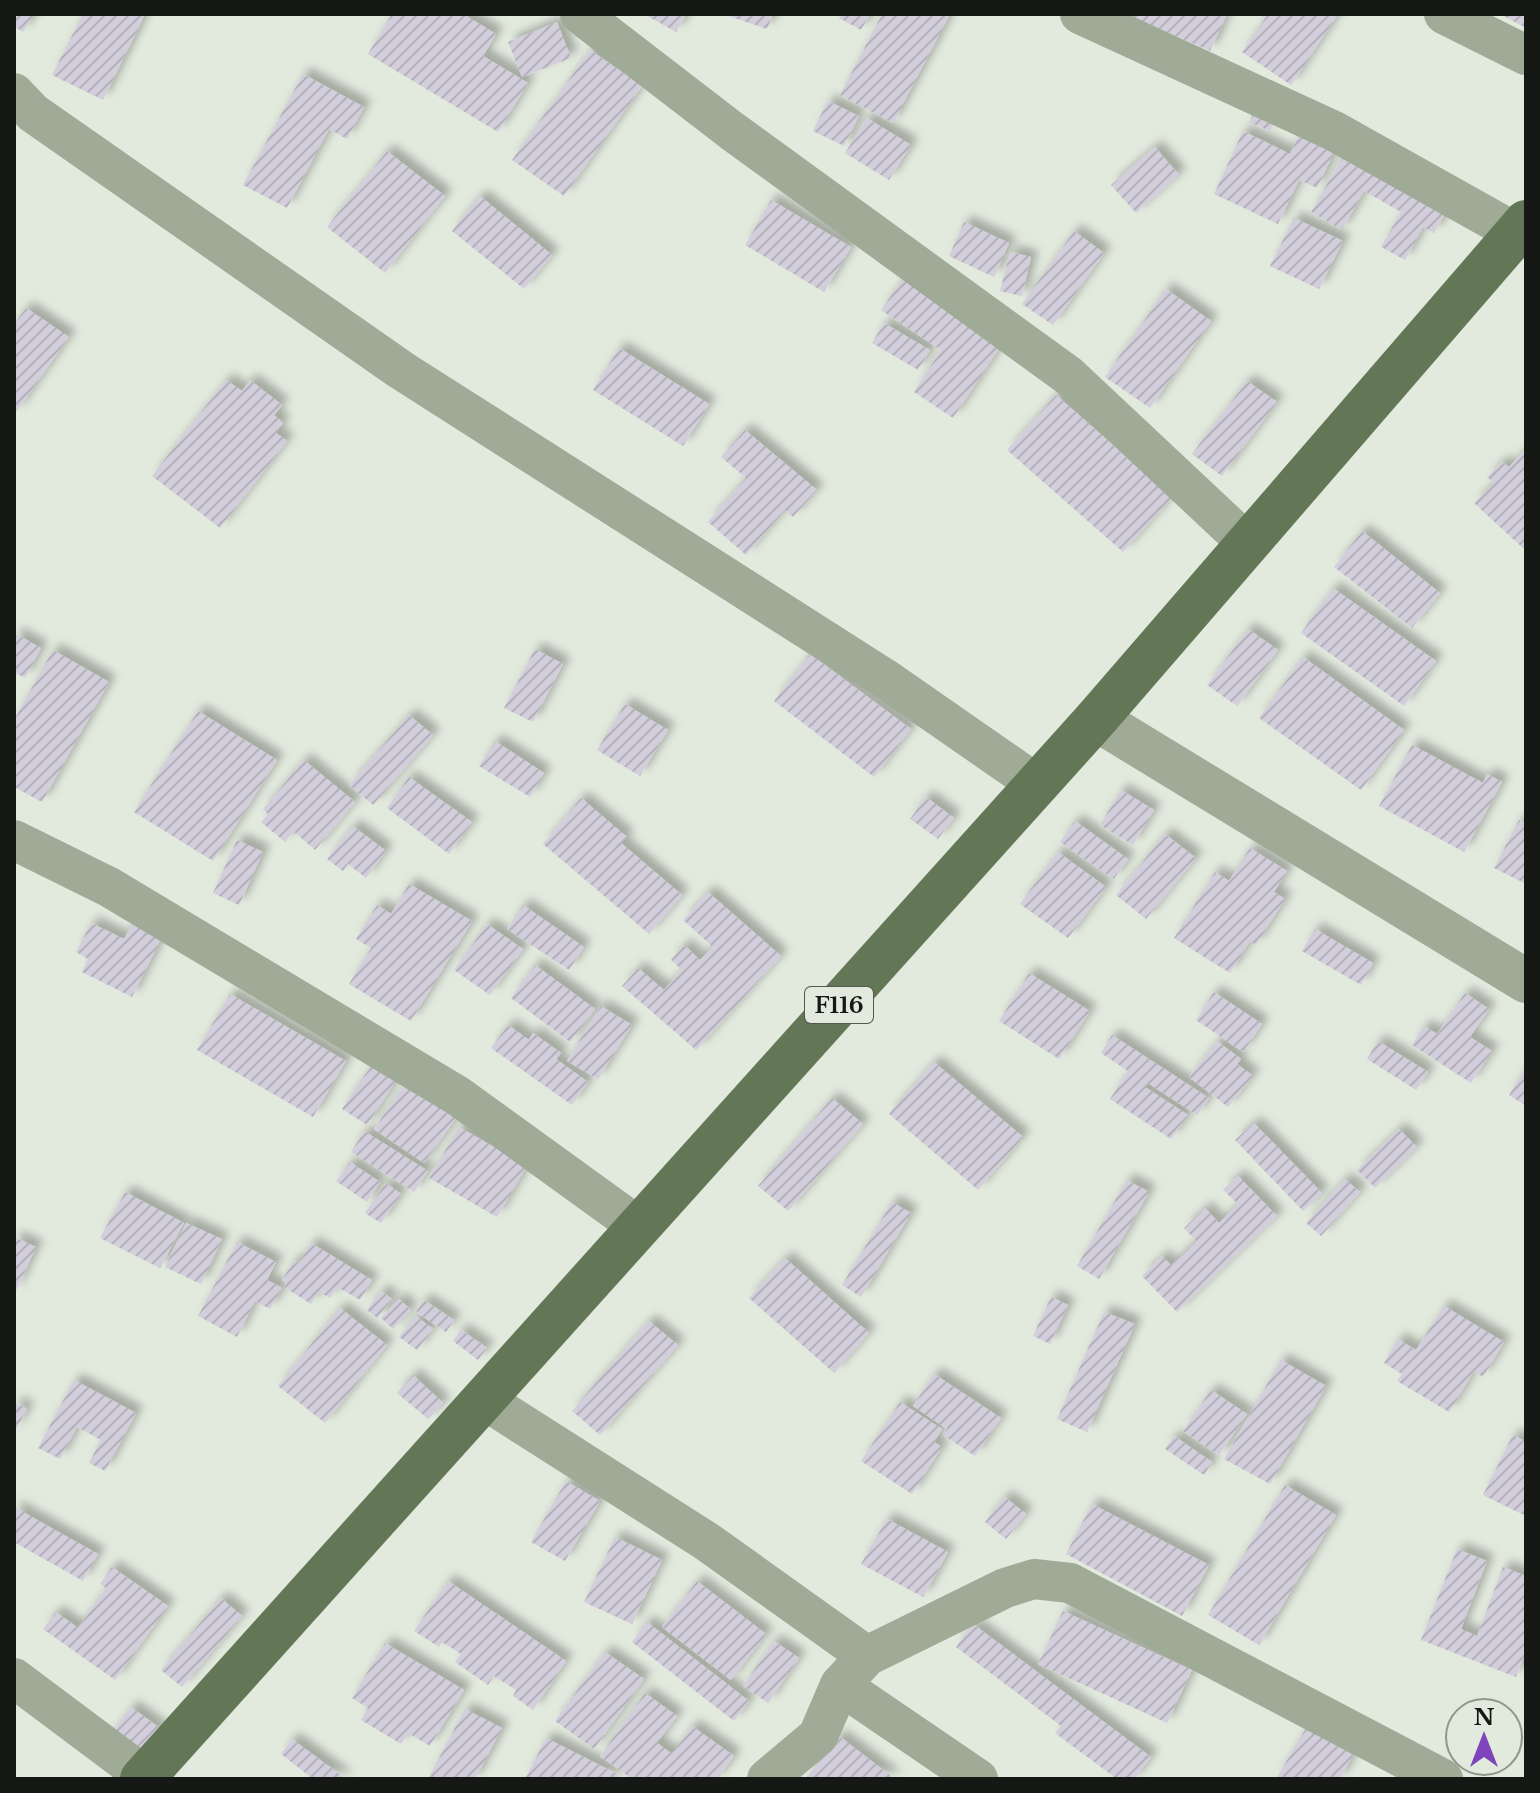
<svg xmlns="http://www.w3.org/2000/svg" width="1540" height="1793" font-family="'Libre Baskerville',serif">
  <style>
    .building { fill: url(#building-hatch); filter: url(#shadow) }
    .lines { fill: none; stroke-linecap: round; stroke-linejoin: round }
    .minor { stroke: #9faa97; stroke-width: 40 }
    .tertiary { stroke: #9faa97; stroke-width: 44 }
    .primary { stroke: #637756; stroke-width: 44 }
    .labels { text-anchor: middle; stroke-width: 7; stroke-linejoin: round; paint-order: stroke }
    .shield { fill: #e2e9dd; stroke: #525750; stroke-width: 2 }
    .shield-label { font-size: 22px; font-weight: bold; fill: #151814 }
  </style>
  <defs>
    <pattern id="building-hatch" width="6" height="6" patternUnits="userSpaceOnUse" patternTransform="scale(2)"><rect width="6" height="6" fill="#d3cedb"/><path d="M-1 1l2-2M0 6l6-6M5 7l2-2" fill="none" stroke="#b4b0bb"/></pattern>
    <filter id="shadow"><feDropShadow dx="7" dy="-7" stdDeviation="4" flood-color="#0004"/></filter>
  </defs>
  <rect width="100%" height="100%" fill="#e2e9dd"/>
  <path class="building" d="M14 14H34L23 32 14 26Z
    M83 14H145L103 100 52 75Z
    M392 14H463L496 34 483 56 528 83 498 132 368 54Z
    M644 14H686L676 32Z
    M723 14H773L767 29Z
    M841 14H870L861 30 839 18Z
    M882 14H950L893 123 840 95Z
    M1126 14H1227L1210 51Z
    M1268 14H1338L1291 85 1242 52Z
    M1500 14H1526V28Z
    M557 22 571 58 522 77 508 42Z
    M590 50 642 86 564 196 512 160Z
    M303 74 364 107 347 139 329 129 287 208 243 185Z
    M1260 98 1281 106 1270 131 1249 122Z
    M828 101 859 116 844 146 813 131Z
    M867 118 911 145 889 180 845 153Z
    M1302 127 1338 144 1317 188 1299 180 1278 224 1214 194 1243 131 1290 154Z
    M1350 144 1452 201 1434 233 1423 227 1405 260 1381 247 1401 212 1364 191 1342 230 1311 212Z
    M1155 147 1179 175 1136 213 1111 185Z
    M387 151 445 196 385 273 327 227Z
    M480 196 552 255 524 289 452 231Z
    M771 200 851 247 824 292 745 245Z
    M1294 218 1343 241 1319 289 1270 266Z
    M964 222 1009 243 994 277 949 256Z
    M1074 231 1104 253 1053 325 1022 304Z
    M1010 252 1031 257 1022 296 1000 291Z
    M907 273 1006 338 953 418 914 392 941 350 881 310Z
    M1166 289 1211 321 1150 408 1105 377Z
    M26 308 69 337 14 415V324Z
    M884 323 930 350 918 370 872 343Z
    M619 348 709 404 683 446 593 390Z
    M226 380 242 391 250 380 282 405 274 415 283 423 276 433 287 441 220 528 152 476Z
    M1247 381 1277 402 1222 476 1192 454Z
    M1056 395 1172 497 1123 552 1007 450Z
    M745 430 817 490 793 517 785 510 746 555 708 522 746 478 721 457Z
    M1526 449V551L1474 503 1494 483 1487 477 1502 462 1509 467Z
    M1362 531 1440 593 1412 628 1334 567Z
    M1333 588 1436 661 1404 706 1301 633Z
    M1248 629 1278 650 1237 706 1207 685Z
    M14 633 41 648 25 678 14 672Z
    M535 649 563 664 533 722 504 708Z
    M53 650 109 682 42 802 14 787V720Z
    M810 654 911 729 874 777 774 701Z
    M1303 657 1404 730 1361 790 1259 718Z
    M625 704 668 730 640 776 597 750Z
    M198 711 277 760 213 861 134 812Z
    M409 715 433 735 373 805 349 785Z
    M495 741 544 773 530 797 479 766Z
    M1412 745 1483 783 1487 774 1502 782 1464 852 1379 806Z
    M304 760 355 802 315 850 293 831 285 842 261 822 268 814 263 809Z
    M409 777 472 822 449 854 387 808Z
    M1121 790 1154 810 1133 845 1100 825Z
    M926 797 954 818 938 839 910 819Z
    M581 798 627 837 621 843 682 895 649 934 543 844Z
    M1519 820 1526 824V884L1494 868Z
    M1075 821 1128 859 1114 879 1060 842Z
    M353 826 386 851 366 878 348 864 343 871 327 859Z
    M1165 834 1196 858 1146 919 1116 895Z
    M237 840 263 852 239 905 213 893Z
    M1250 848 1287 871 1274 892 1285 899 1256 945 1250 941 1230 973 1174 938 1215 872 1229 881Z
    M1058 852 1106 887 1068 938 1020 904Z
    M409 884 472 921 411 1021 349 984 371 948 356 939 377 905 391 914Z
    M708 892 781 956 696 1050 622 986 638 968 664 990 682 970 671 960 684 945 700 960 713 947 683 920Z
    M523 905 584 947 569 970 507 929Z
    M91 923 124 939 133 923 162 937 132 997 82 972 88 959 76 952Z
    M487 924 523 949 490 995 454 970Z
    M1315 929 1373 963 1361 985 1302 951Z
    M535 965 595 1009 570 1042 511 998Z
    M1029 973 1090 1011 1059 1059 999 1021Z
    M1214 992 1262 1024 1243 1052 1196 1020Z
    M1465 993 1489 1009 1470 1037 1492 1051 1471 1083 1412 1045 1424 1026 1437 1034Z
    M230 994 346 1061 313 1117 197 1050Z
    M601 1006 632 1025 598 1079 567 1061Z
    M508 1025 529 1040 533 1033 561 1053 556 1059 588 1082 572 1105 491 1048Z
    M1112 1035 1209 1098 1197 1115 1148 1083 1145 1087 1188 1115 1171 1139 1110 1099 1128 1071 1101 1053Z
    M1217 1041 1241 1059 1237 1064 1253 1076 1228 1107 1189 1077Z
    M1378 1041 1428 1072 1416 1090 1367 1059Z
    M934 1062 1023 1137 978 1190 889 1114Z
    M373 1063 397 1079 367 1125 342 1109Z
    M1526 1068V1106L1509 1095Z
    M405 1084 456 1118 424 1163 374 1129Z
    M832 1098 863 1124 788 1211 758 1186Z
    M1254 1123 1322 1193 1303 1211 1235 1140Z
    M459 1127 527 1166 497 1217 429 1178Z
    M1399 1129 1417 1147 1375 1188 1357 1170Z
    M364 1131 428 1171 414 1192 351 1152Z
    M350 1162 380 1182 367 1202 336 1181Z
    M1238 1176 1277 1216 1177 1312 1142 1276 1162 1256 1171 1265 1196 1241 1184 1228 1205 1208 1219 1223 1238 1204 1223 1190Z
    M1345 1179 1360 1192 1321 1236 1306 1223Z
    M1127 1180 1149 1192 1099 1279 1077 1266Z
    M386 1183 401 1194 381 1223 365 1213Z
    M125 1192 184 1223 160 1268 100 1238Z
    M892 1202 911 1213 861 1297 842 1285Z
    M186 1223 222 1239 201 1284 165 1267Z
    M14 1237 36 1247 14 1295Z
    M237 1242 276 1262 267 1280 282 1288 270 1309 255 1301 237 1337 198 1316Z
    M311 1243 372 1280 360 1300 337 1287 330 1298 319 1292 311 1304 284 1287 286 1283 282 1280 294 1260 299 1263Z
    M785 1258 869 1333 834 1373 749 1298Z
    M381 1291 392 1299 377 1318 367 1310Z
    M1051 1297 1068 1305 1050 1344 1033 1336Z
    M399 1299 411 1310 393 1329 381 1318Z
    M424 1300 454 1320 446 1332 416 1312Z
    M1444 1306 1504 1342 1483 1377 1474 1371 1449 1412 1397 1381 1402 1374 1384 1363 1398 1339 1416 1350Z
    M340 1308 387 1345 325 1423 278 1386Z
    M1104 1312 1135 1324 1087 1432 1057 1419Z
    M416 1316 433 1329 417 1350 399 1337Z
    M649 1321 678 1345 600 1435 572 1411Z
    M461 1330 487 1348 478 1360 453 1341Z
    M1281 1360 1326 1386 1270 1484 1224 1459Z
    M934 1374 1001 1418 975 1456 943 1435 947 1429 913 1406Z
    M413 1375 443 1403 428 1419 397 1393Z
    M74 1380 136 1413 105 1471 89 1463 101 1440 77 1427 60 1459 38 1448Z
    M1211 1390 1247 1414 1219 1455 1183 1431Z
    M14 1402 27 1409 14 1433Z
    M900 1402 942 1429 934 1442 942 1447 912 1494 861 1461Z
    M1513 1435 1526 1442V1516L1483 1495Z
    M1174 1436 1212 1462 1204 1475 1165 1449Z
    M566 1481 600 1501 565 1561 531 1542Z
    M1285 1485 1336 1515 1259 1645 1208 1615Z
    M1005 1497 1026 1514 1006 1539 985 1522Z
    M1092 1504 1209 1565 1182 1616 1066 1554Z
    M14 1507 98 1554 83 1581 14 1542Z
    M887 1519 948 1552 923 1597 861 1564Z
    M615 1537 662 1560 632 1624 584 1602Z
    M1457 1549 1487 1561 1461 1629 1477 1636 1503 1567 1526 1576V1651L1516 1677 1421 1640Z
    M112 1567 168 1606 115 1680 43 1629 56 1612 78 1628 106 1588 100 1584Z
    M448 1581 566 1661 533 1710 513 1696 516 1690 494 1676 488 1685 455 1662 461 1654 442 1642 439 1647 414 1631Z
    M697 1581 766 1634 731 1680 662 1627Z
    M221 1598 242 1616 182 1687 161 1670Z
    M1063 1611 1192 1670 1167 1723 1038 1664Z
    M647 1622 749 1701 734 1721 632 1642Z
    M973 1624 1151 1757 1134 1779H1117L1055 1733 1061 1726 956 1647Z
    M774 1641 799 1658 768 1703 743 1686Z
    M385 1643 464 1690 430 1746 408 1733 401 1744 361 1720 368 1708 352 1698Z
    M605 1652 644 1679 594 1749 555 1721Z
    M645 1693 677 1716 657 1743 672 1754 692 1726 734 1756 717 1779H632L600 1756Z
    M131 1707 161 1729 135 1765 105 1744Z
    M465 1709 502 1728 475 1779H428Z
    M1306 1728 1353 1755 1340 1779H1276Z
    M839 1736 895 1779H805Z
    M546 1738 619 1775 616 1779H525Z
    M292 1739 346 1779H313L281 1754Z"/>
  <g class="lines">
    <path class="minor" d="M580 14 732 131 1069 376 1248 544
      M1080 14 1334 131 1516 233
      M1444 14 1526 55
      M14 93 33 113 401 370 884 678 1038 785
      M14 840 109 887 458 1096 639 1227
      M483 1399 706 1541 867 1656
      M14 1678 145 1776
      M840 1685 978 1779
      M767 1779 818 1736 840 1685 867 1656 1005 1588 1034 1579 1070 1583 1443 1779"/>
    <path class="tertiary" d="M1096 719 1526 981"/>
    <path class="primary" d="M142 1779 1096 719 1526 222"/>
  </g>
  <g class="labels">
    <rect class="shield" x="805" y="987" width="68" height="36" rx="6"/>
    <g class="shield-label">
      <text x="839" y="1013">F116</text>
    </g>
  </g>
  <rect width="1540" height="1793" fill="none" stroke="#151814" stroke-width="32"/>
  <g transform="translate(1484 1737)"><circle r="38" fill="#e2e9dd" stroke="#90958d" stroke-width="2"/>
  <path d="M0-6L14 30L0 20L-14 30Z" fill="#7e45bc"/>
  <text y="-12" font-size="22" font-weight="bold" text-anchor="middle" fill="#151814">N</text>
  </g>
</svg>
